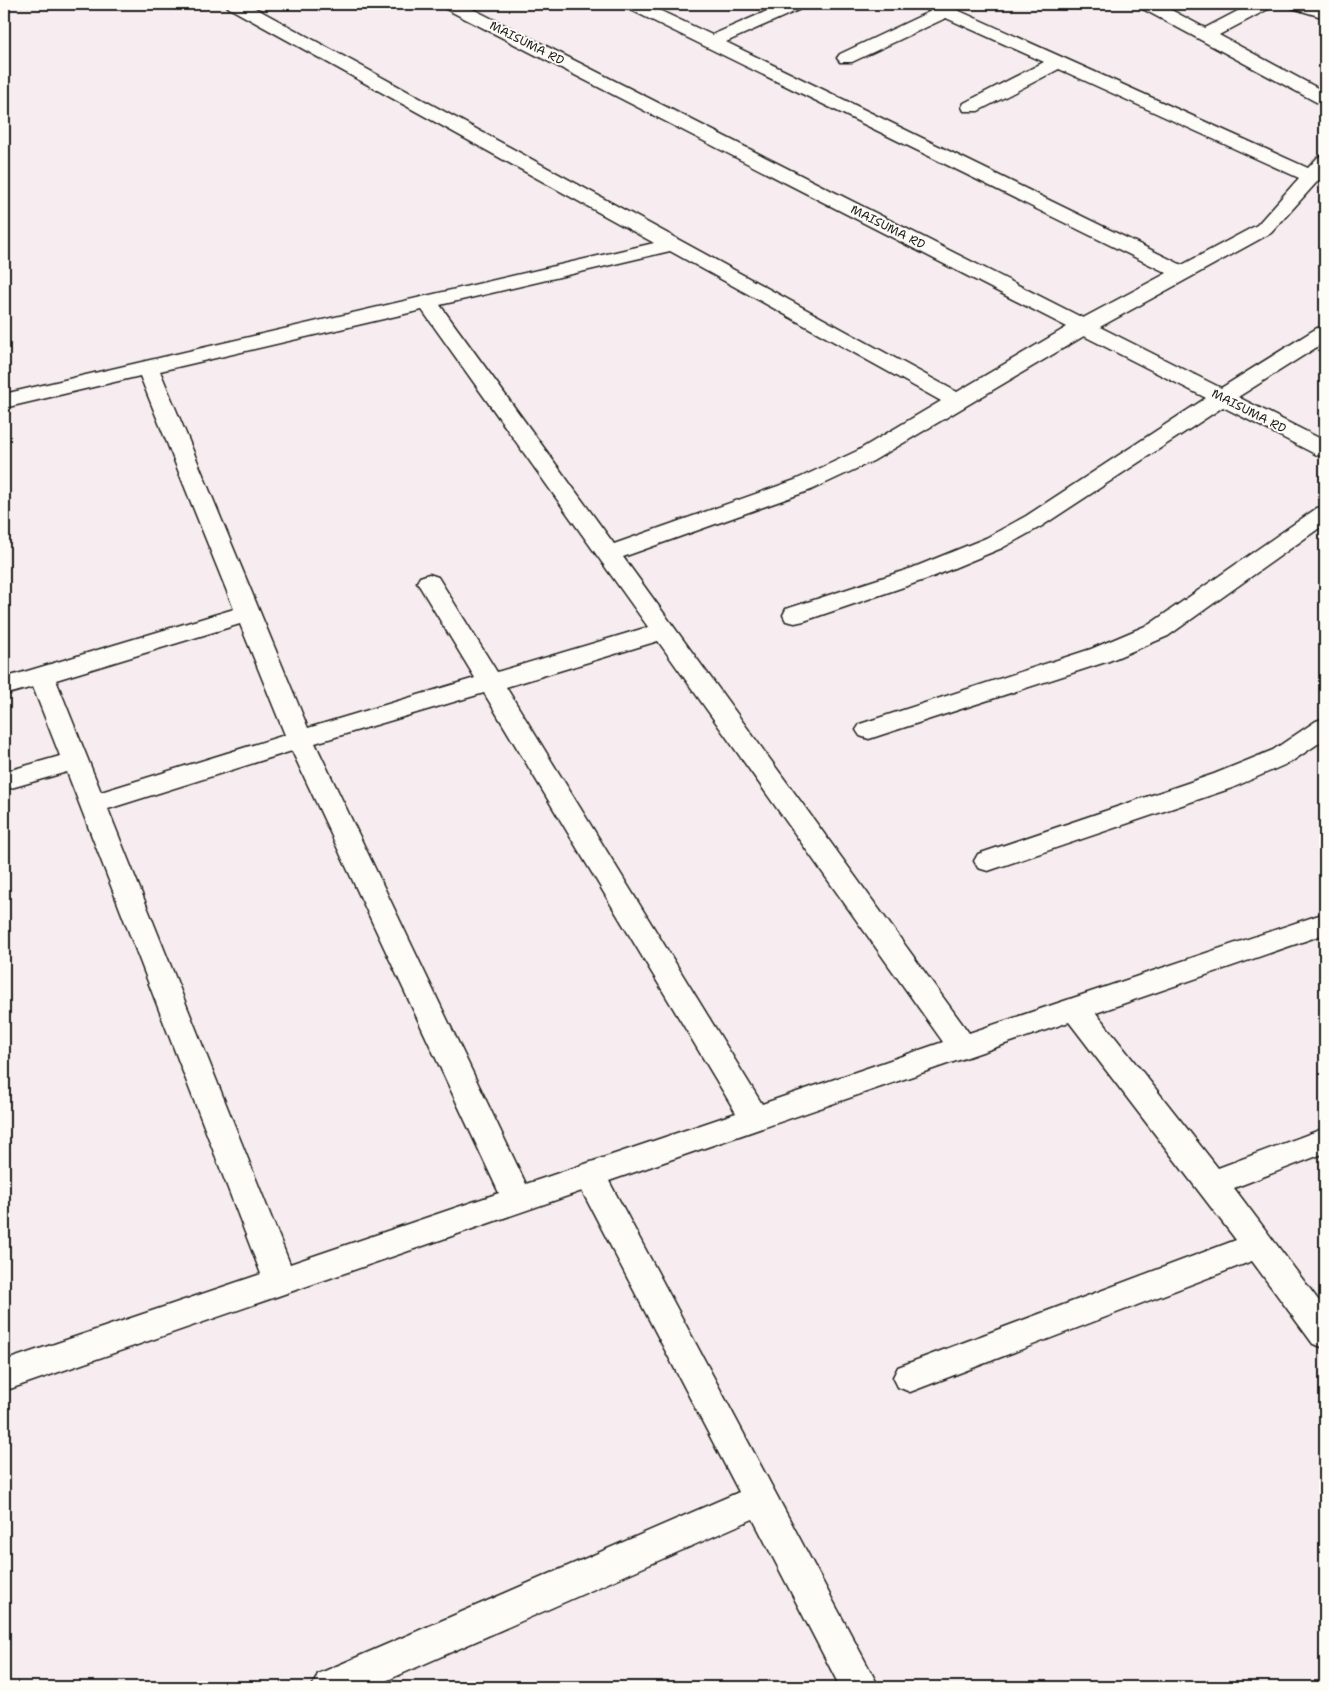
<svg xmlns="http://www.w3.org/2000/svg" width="1329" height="1691" font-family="'Shantell Sans',sans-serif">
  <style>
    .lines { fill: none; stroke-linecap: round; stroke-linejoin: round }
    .minor-casing { stroke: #1c1c1c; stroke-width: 3 }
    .minor { fill: #fdfcf7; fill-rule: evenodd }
    .labels { text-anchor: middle; stroke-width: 4; stroke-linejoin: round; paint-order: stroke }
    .far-street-label { font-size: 12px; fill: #1c1c1c; stroke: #fdfcf7 }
  </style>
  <rect width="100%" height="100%" fill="#f7edf0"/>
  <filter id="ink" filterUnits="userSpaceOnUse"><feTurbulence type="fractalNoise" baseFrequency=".02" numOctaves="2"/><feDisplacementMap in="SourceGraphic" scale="10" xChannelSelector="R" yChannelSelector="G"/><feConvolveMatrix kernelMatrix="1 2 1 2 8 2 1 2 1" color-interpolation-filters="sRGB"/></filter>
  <g filter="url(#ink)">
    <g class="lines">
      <defs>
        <path id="minor" d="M226 4H248L957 392 1067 327 444 8 441 4H463L1083 318 1167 273 627 8 624 4H646L712 35 783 4H806L803 8 726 42 1182 265 1257 225 1299 178 1059 69 978 111H964L962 107 964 103 1044 62 946 18 852 62H840L837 58 840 54 931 11 924 8 921 4H944L1308 168 1318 157 1325 155V173L1271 233 1100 327 1221 388 1317 328 1325 327V342L1238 397 1325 441V457L1317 455 1223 407 1042 526 1002 548 930 578 804 621 795 623 786 621 783 615 786 609 912 568 986 538 1026 516 1206 398 1084 336 873 461 811 490 623 557 969 1033 1325 913V934L1096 1013 1218 1168 1325 1128V1153L1234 1188 1325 1309V1348L1313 1344 1252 1261 910 1392 898 1387 893 1377 898 1367 1236 1240 1069 1022 609 1181 879 1687H840L753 1519 372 1687H312L318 1674 739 1492 582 1191 4 1391V1361L261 1274 67 772 4 790V772L60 756 33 687 4 695V678L234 609 140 376 4 408V394L654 243 229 8ZM670 251 941 401 857 451 795 480 614 544 440 305ZM422 310 648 627 497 672 438 577 429 574 420 577 417 582 475 678 308 728 160 371ZM240 624 285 735 101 792 56 680ZM658 641 943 1042 762 1104 506 687ZM484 693 736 1113 526 1184 315 743ZM292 751 499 1193 290 1264 108 809Z
          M1138 4H1160L1205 28 1251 4H1273L1270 8 1219 35 1325 92V105L1318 103 1141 8Z
          M1289 4H1315L1325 7V18L1292 8Z
          M1325 506V524L1168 636 1109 661 878 736 869 739 860 736 856 730 860 724 1091 649 1150 624 1317 508Z
          M1325 718V739L1291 762 1232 788 988 871 978 868 974 861 978 854 1214 774 1273 750 1316 721Z"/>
      </defs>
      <use href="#minor" class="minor-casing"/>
      <use href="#minor" class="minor"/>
    </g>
  </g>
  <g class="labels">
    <g class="far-street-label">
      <text transform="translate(527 43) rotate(27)" y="4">MAISUMA RD</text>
      <text transform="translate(888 227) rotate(27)" y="4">MAISUMA RD</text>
      <text transform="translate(1249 411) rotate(27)" y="4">MAISUMA RD</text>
    </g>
  </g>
  <rect width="1329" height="1691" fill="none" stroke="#fdfcf7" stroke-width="20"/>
  <rect x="10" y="10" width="1309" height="1671" fill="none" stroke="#1c1c1c" stroke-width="2" filter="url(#ink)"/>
</svg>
